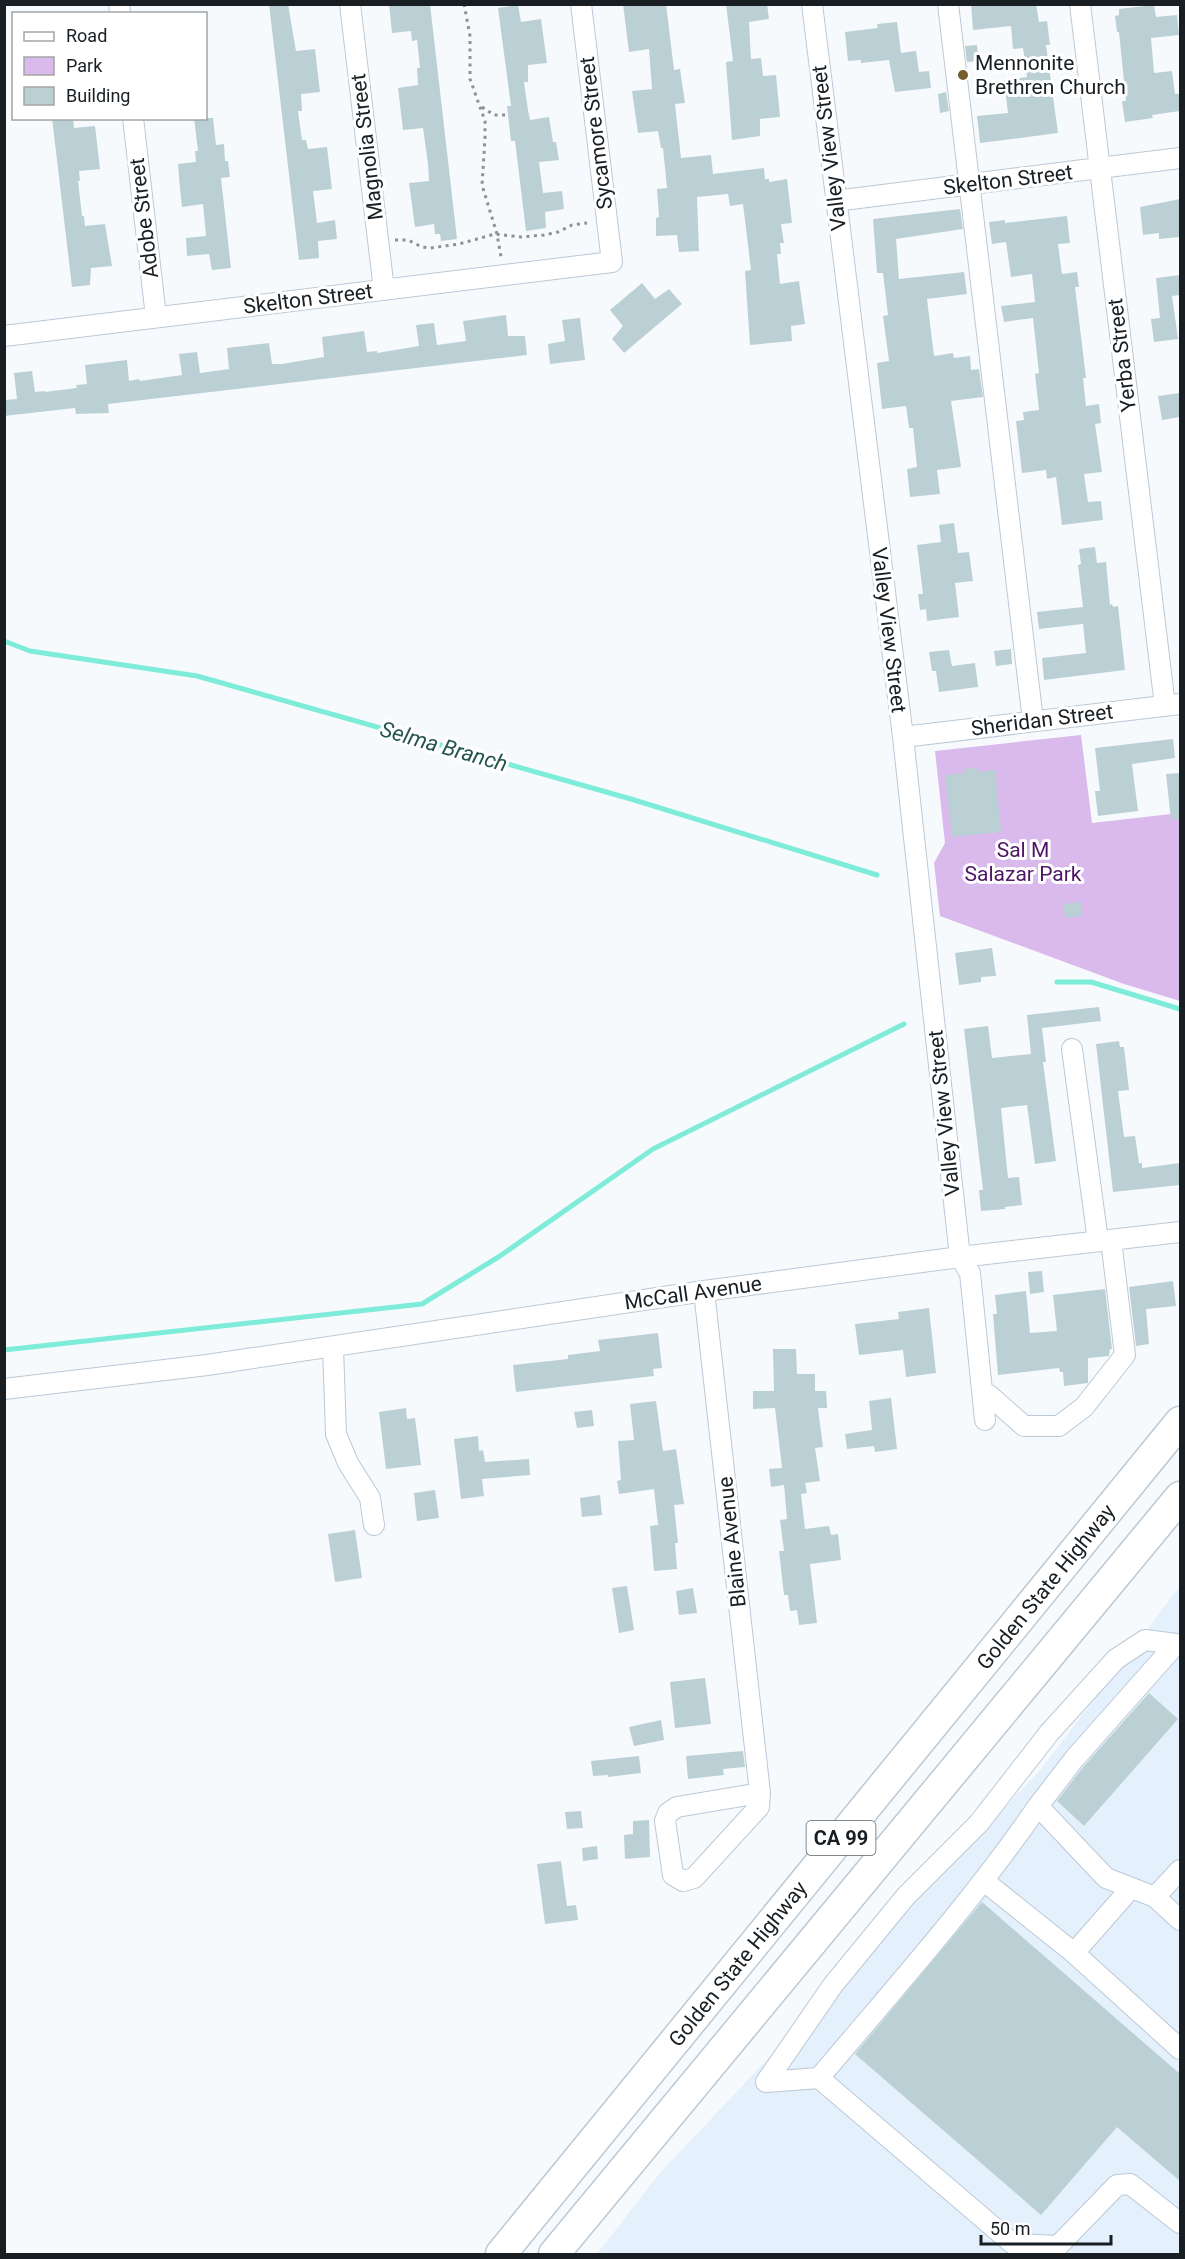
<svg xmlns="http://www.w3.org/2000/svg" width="1185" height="2259" font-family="Roboto,sans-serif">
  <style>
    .built { fill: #e4f0fc }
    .green { fill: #dabaed }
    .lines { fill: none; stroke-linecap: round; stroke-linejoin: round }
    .stream { stroke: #7eecd8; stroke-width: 5 }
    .building { fill: #bbd0d5 }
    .minor-casing { stroke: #bbc9d6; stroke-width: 22 }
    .highway-casing { stroke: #bbc9d6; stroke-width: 33 }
    .path { stroke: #8c9194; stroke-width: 3; stroke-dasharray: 3 4.5; stroke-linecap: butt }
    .minor { stroke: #fff; stroke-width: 20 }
    .highway { stroke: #fff; stroke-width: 30 }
    .poi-dot { fill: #765c2e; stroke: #fff; stroke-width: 2 }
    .labels { text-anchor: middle; stroke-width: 6; stroke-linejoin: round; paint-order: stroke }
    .shield { fill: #fff; stroke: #5d6264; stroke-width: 1.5 }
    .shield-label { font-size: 20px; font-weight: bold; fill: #181e22 }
    .poi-label { font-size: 21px; fill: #181e22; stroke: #fff; text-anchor: start }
    .street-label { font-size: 21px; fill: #181e22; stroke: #fff }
    .park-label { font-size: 21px; fill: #4d1666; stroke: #fff }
    .water-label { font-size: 22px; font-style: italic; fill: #24554c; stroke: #fff }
  </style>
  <rect width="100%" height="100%" fill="#f7fafd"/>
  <path class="built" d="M1180 1586V2254H597L659 2174 1041 1769Z"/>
  <path class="green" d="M1081 735 1092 823 1180 813V1001L1124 984 940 916 934 863 945 843 935 751Z"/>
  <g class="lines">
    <path class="stream" d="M4 641 30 651 197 676 631 799 877 875
      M1057 982H1091L1180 1009
      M4 1350 422 1304 500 1256 653 1149 904 1024"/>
  </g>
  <path class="building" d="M269 4H288L296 51 315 49 320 92 301 94 302 111H298L302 140H306L308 149 327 147 332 189 313 191 317 223 335 220 337 239 318 241 319 258 299 260Z
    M389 4H430L457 239 441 241 440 234H435L434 224 415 227 409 183 429 181 428 164 423 128 403 130 398 88 418 85 417 68H420L417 40 412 41 411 31 392 33Z
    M623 4H666L674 70 680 69 685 103 675 104 681 158 711 155 713 174 764 168 765 179H769V182L787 179 792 223 781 224 784 243H780L781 254H777L780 284 799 281 805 324 791 326 792 341 750 345 745 271 751 270 743 204 730 206 728 194 697 197 699 251 679 252 677 235 656 236V218L659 217 657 189 667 188 663 148H661L658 131 638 133 632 91 652 89 649 49 629 52Z
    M726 4H767L769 19 749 22 751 59 761 58 763 76 776 75 780 117 760 119V136L732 140 726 62 733 61Z
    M971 4H1036L1039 22 1047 21 1050 45H1046L1058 133 980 143 977 116 1008 113 1004 80 1027 77 1023 48 1013 49 1011 26 973 30Z
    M518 5 521 22 541 19 547 63 528 65V82H524L528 110 530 120 549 117 553 142H556L559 160 539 162 543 193 562 191 564 209 545 212 546 228 526 231 515 141H511L508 115 507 106H511L498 8Z
    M1154 5 1156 17 1177 15 1179 35 1151 38 1154 73 1172 71 1175 94H1179L1180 111 1152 115 1153 118 1125 122 1122 101H1126L1119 32H1117L1115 16 1119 15V9Z
    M897 22 901 53 916 51 919 72 929 71 931 88 895 92 889 60 861 63V60L848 61 845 32 878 28 877 24Z
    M977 45 979 61 967 62 965 46Z
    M946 92 949 111 940 113 938 94Z
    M52 118H73L74 128 95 126 100 169 79 171 80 181H78L82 216H84L85 226 105 224 112 266 91 268 90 285 72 287Z
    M194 118H213L216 145 224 144 225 161H228L230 177 221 178 231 268 212 270 209 254 187 256 186 238 206 236 203 204 182 207 180 189 178 164 196 162 195 151H198Z
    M1180 199V237L1159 239V233L1143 235 1140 207Z
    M960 209 963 229 896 239 899 279 964 272 967 294 927 299 934 356 953 353 954 358 970 356 971 370 979 369 983 397 951 401 961 467 937 470 940 494 910 497 907 469 917 467 913 428H909L906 406 882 409 877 363 889 361 883 316 888 315 883 273H877L873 219Z
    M1067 216 1070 243 1058 244 1062 274 1077 272 1079 287H1075L1086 378H1083L1086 406 1099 404 1101 423 1095 424 1102 472 1084 474 1088 502 1101 501 1103 520 1062 525 1056 477 1047 479 1046 470 1022 473 1016 421 1024 420 1023 412 1039 410 1035 374 1039 373 1033 318 1004 322 1001 306 1035 302 1032 274 1011 277 1006 242 992 244 989 222 1005 220V223Z
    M1180 275V295L1172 296 1178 339 1154 342 1151 319 1160 318 1156 278Z
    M642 283 655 299 669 289 682 304 624 353 612 339 623 326 610 310Z
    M506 315 508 336H525L527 355 108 404 109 413 76 414 75 408 4 416V400L17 399 14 373 32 371 35 392 45 391V392L77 388 76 385 87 384 85 365 127 360 129 381 139 379 140 381 182 375 179 354 197 352 200 373 229 369 227 348 269 343 272 364H282L324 357 322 337 364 331 367 352 377 351V353L419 346 416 325 434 323 437 345 466 341 463 321Z
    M580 318 585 360 550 364 548 344 565 341 562 320Z
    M1180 393V417L1162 420 1158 396Z
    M954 523 958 553 969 552 973 581 955 583 959 617 927 621 926 609 920 610 918 594H923L917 545 941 542 939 525Z
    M1095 547 1097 563 1106 562 1110 605 1112 604 1113 607 1118 606 1125 670 1044 680 1042 658 1086 653 1083 624 1039 629 1037 612 1083 607 1078 565 1081 564 1079 549Z
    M1011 649 1012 664 996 666 994 651Z
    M949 650 952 666 975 663 978 687 939 692 936 671H932L929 652Z
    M1173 739 1175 758 1132 764 1138 811 1098 816 1095 791H1100L1095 748Z
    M978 768V772L995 770 1001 832 952 837 945 775 964 773 963 769Z
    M1180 773V819L1171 820 1166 774Z
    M1081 902 1082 916 1065 918 1063 904Z
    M992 948 996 976 981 977V982L959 985 955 953Z
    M1099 1007 1101 1021 1042 1028 1046 1062H1043L1056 1161 1035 1164 1027 1105 1001 1108 1008 1178 1019 1177 1022 1205 1005 1207V1209L981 1211 979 1190H983L964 1029 988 1026 992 1058 1031 1054 1027 1015Z
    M1119 1041 1120 1047H1124L1129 1090 1118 1091 1124 1137 1135 1136 1139 1163H1142V1168L1180 1163V1185L1113 1192 1096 1044Z
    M1042 1271 1044 1292 1030 1294 1028 1272Z
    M1173 1281 1176 1306 1146 1309 1149 1344 1136 1346 1129 1287Z
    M1105 1289 1112 1349H1110L1109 1356 1088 1358V1383L1064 1386 1063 1372H1060L1059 1368 998 1375 993 1314H997L995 1295 1026 1291 1030 1333 1057 1331 1053 1295Z
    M929 1308 936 1373 906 1377 903 1350 859 1355 855 1324 899 1319 898 1312Z
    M658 1333 662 1368 653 1369 654 1376 516 1392 513 1365 568 1359V1355L600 1351 598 1340Z
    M773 1349H796L797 1374H815V1391H826L827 1408H818L823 1447 815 1448 820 1481 805 1483 807 1493 801 1494 805 1529 829 1526 831 1535 838 1534 841 1560 810 1564 817 1623 799 1625 797 1610 790 1611 788 1595H784L779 1551H784L780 1520 787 1519 784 1485 771 1487 769 1469 782 1468 775 1408 753 1409V1391H774Z
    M891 1398 897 1449 875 1452 874 1446 847 1449 845 1434 872 1430 869 1401Z
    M656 1401 663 1451 676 1449 684 1504 674 1505 678 1543H675L677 1569 654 1571 650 1526 658 1525 654 1489 619 1494 617 1481 621 1480 618 1441 634 1440 630 1404Z
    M406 1408 407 1419 415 1418 421 1465 386 1469 379 1412Z
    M592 1410 594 1426 577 1428 574 1412Z
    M478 1436 479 1451 483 1450 485 1462 529 1459 530 1475 482 1479 484 1496 461 1499 454 1439Z
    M435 1490 439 1518 417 1521 414 1493Z
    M600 1495 602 1515 582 1517 580 1498Z
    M355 1530 362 1578 335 1582 328 1534Z
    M627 1586 634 1630 619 1633 612 1588Z
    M693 1588 697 1613 679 1615 676 1591Z
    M705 1678 711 1724 675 1728 670 1682Z
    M1149 1693 1178 1719 1084 1826 1057 1801 1084 1766Z
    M661 1720 664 1740 634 1746 629 1727Z
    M743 1751 745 1767 723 1769 724 1775 688 1779 686 1756Z
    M639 1756 641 1773 608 1777V1775L593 1776 591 1761Z
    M581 1811 583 1828 567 1829 565 1812Z
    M649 1820 650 1857 625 1859 624 1835 633 1834V1821Z
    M597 1846 598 1859 583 1861 582 1848Z
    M561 1861 567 1906 576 1905 578 1920 545 1924 537 1864Z
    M982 1902 1180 2074V2181L1117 2127 1041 2215 855 2054Z"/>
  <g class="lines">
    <defs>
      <path id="minor" d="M119 4 120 14
        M350 4 384 290
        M812 4 903 737 960 1257 970 1273 985 1420
        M948 4 1033 721
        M1080 4 1165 706
        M133 118 156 317
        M835 201 1180 158
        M4 336 612 262 581 4
        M903 737 1180 704
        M1072 1049 1098 1241
        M704 1291 760 1793 759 1807 694 1878 683 1881 673 1875 665 1821 668 1813 677 1807 760 1793
        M333 1347 336 1434 348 1463 370 1498 374 1525
        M4 1389 207 1365 704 1291 960 1257 1180 1232
        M982 1391 990 1396 1024 1426H1059L1084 1407 1125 1355 1111 1240
        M1180 1646 1176 1644 1075 1758 1038 1806 1106 1878 1155 1897 1180 1870
        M1038 1806C972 1902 894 1989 819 2078L766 2082 833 1985 906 1896 979 1823 1049 1733 1116 1659 1145 1640 1176 1644
        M984 1881 1074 1953
        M1131 1888 1074 1953 1180 2049
        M1155 1897 1180 1920
        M819 2078 1013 2244 1058 2246 1117 2185 1130 2184 1180 2223"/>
      <path id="highway" d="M501 2254 1180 1422
        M554 2254 1180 1497"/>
    </defs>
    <use href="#minor" class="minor-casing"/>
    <use href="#highway" class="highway-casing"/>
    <path class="path" d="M464 4 470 36V79L485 121V138L482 185 497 234 501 257
      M482 107 494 115H508
      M395 240H408L422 247 430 248 459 244 495 234 521 237 544 235 558 232 572 225 587 223"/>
    <use href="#minor" class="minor"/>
    <use href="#highway" class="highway"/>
  </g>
  <circle class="poi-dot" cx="963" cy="75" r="6"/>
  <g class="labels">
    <rect class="shield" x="806.5" y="1821" width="69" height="34" rx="4.5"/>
    <g class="shield-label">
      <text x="841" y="1845">CA 99</text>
    </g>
    <g class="poi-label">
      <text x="975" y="70">Mennonite<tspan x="975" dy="24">Brethren Church</tspan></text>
    </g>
    <g class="street-label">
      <text transform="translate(596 133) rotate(-97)" y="7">Sycamore Street</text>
      <text transform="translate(367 147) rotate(-97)" y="7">Magnolia Street</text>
      <text transform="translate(829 148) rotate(-97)" y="7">Valley View Street</text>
      <text transform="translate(1008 180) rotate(-7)" y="7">Skelton Street</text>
      <text transform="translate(144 218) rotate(-97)" y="7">Adobe Street</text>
      <text transform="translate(308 299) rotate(-7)" y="7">Skelton Street</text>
      <text transform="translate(1122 355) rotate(-97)" y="7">Yerba Street</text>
      <text transform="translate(889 630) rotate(83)" y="7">Valley View Street</text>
      <text transform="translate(1042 720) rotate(-7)" y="7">Sheridan Street</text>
      <text transform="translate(944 1113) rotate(-96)" y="7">Valley View Street</text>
      <text transform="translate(693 1293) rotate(-8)" y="7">McCall Avenue</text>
      <text transform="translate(732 1542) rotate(-96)" y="7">Blaine Avenue</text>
      <text transform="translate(1046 1587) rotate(-51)" y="7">Golden State Highway</text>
      <text transform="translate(738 1964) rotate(-51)" y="7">Golden State Highway</text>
    </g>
    <g class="park-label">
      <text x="1023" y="857">Sal M<tspan x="1023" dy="24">Salazar Park</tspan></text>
    </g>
    <g class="water-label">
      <text transform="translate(444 746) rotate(16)" y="8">Selma Branch</text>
    </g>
  </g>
  <rect width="1185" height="2259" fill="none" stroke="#181e22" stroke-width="12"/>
  <rect x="12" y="12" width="195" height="108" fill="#ffffff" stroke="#a3a5a7" stroke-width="1.5"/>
  <rect x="24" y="32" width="30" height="9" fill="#ffffff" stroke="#a3a5a7" stroke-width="1.5"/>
  <text x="66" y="42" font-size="18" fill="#181e22">Road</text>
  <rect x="24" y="57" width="30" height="18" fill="#dabaed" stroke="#a3a5a7" stroke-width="1.5"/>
  <text x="66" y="72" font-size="18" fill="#181e22">Park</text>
  <rect x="24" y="87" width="30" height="18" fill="#bbd0d5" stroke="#a3a5a7" stroke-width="1.5"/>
  <text x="66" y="102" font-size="18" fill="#181e22">Building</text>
  <path d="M981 2235v9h130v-9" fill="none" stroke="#181e22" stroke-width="3"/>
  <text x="990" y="2235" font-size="18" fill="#181e22" stroke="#ffffff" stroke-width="4.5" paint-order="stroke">50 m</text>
</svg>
